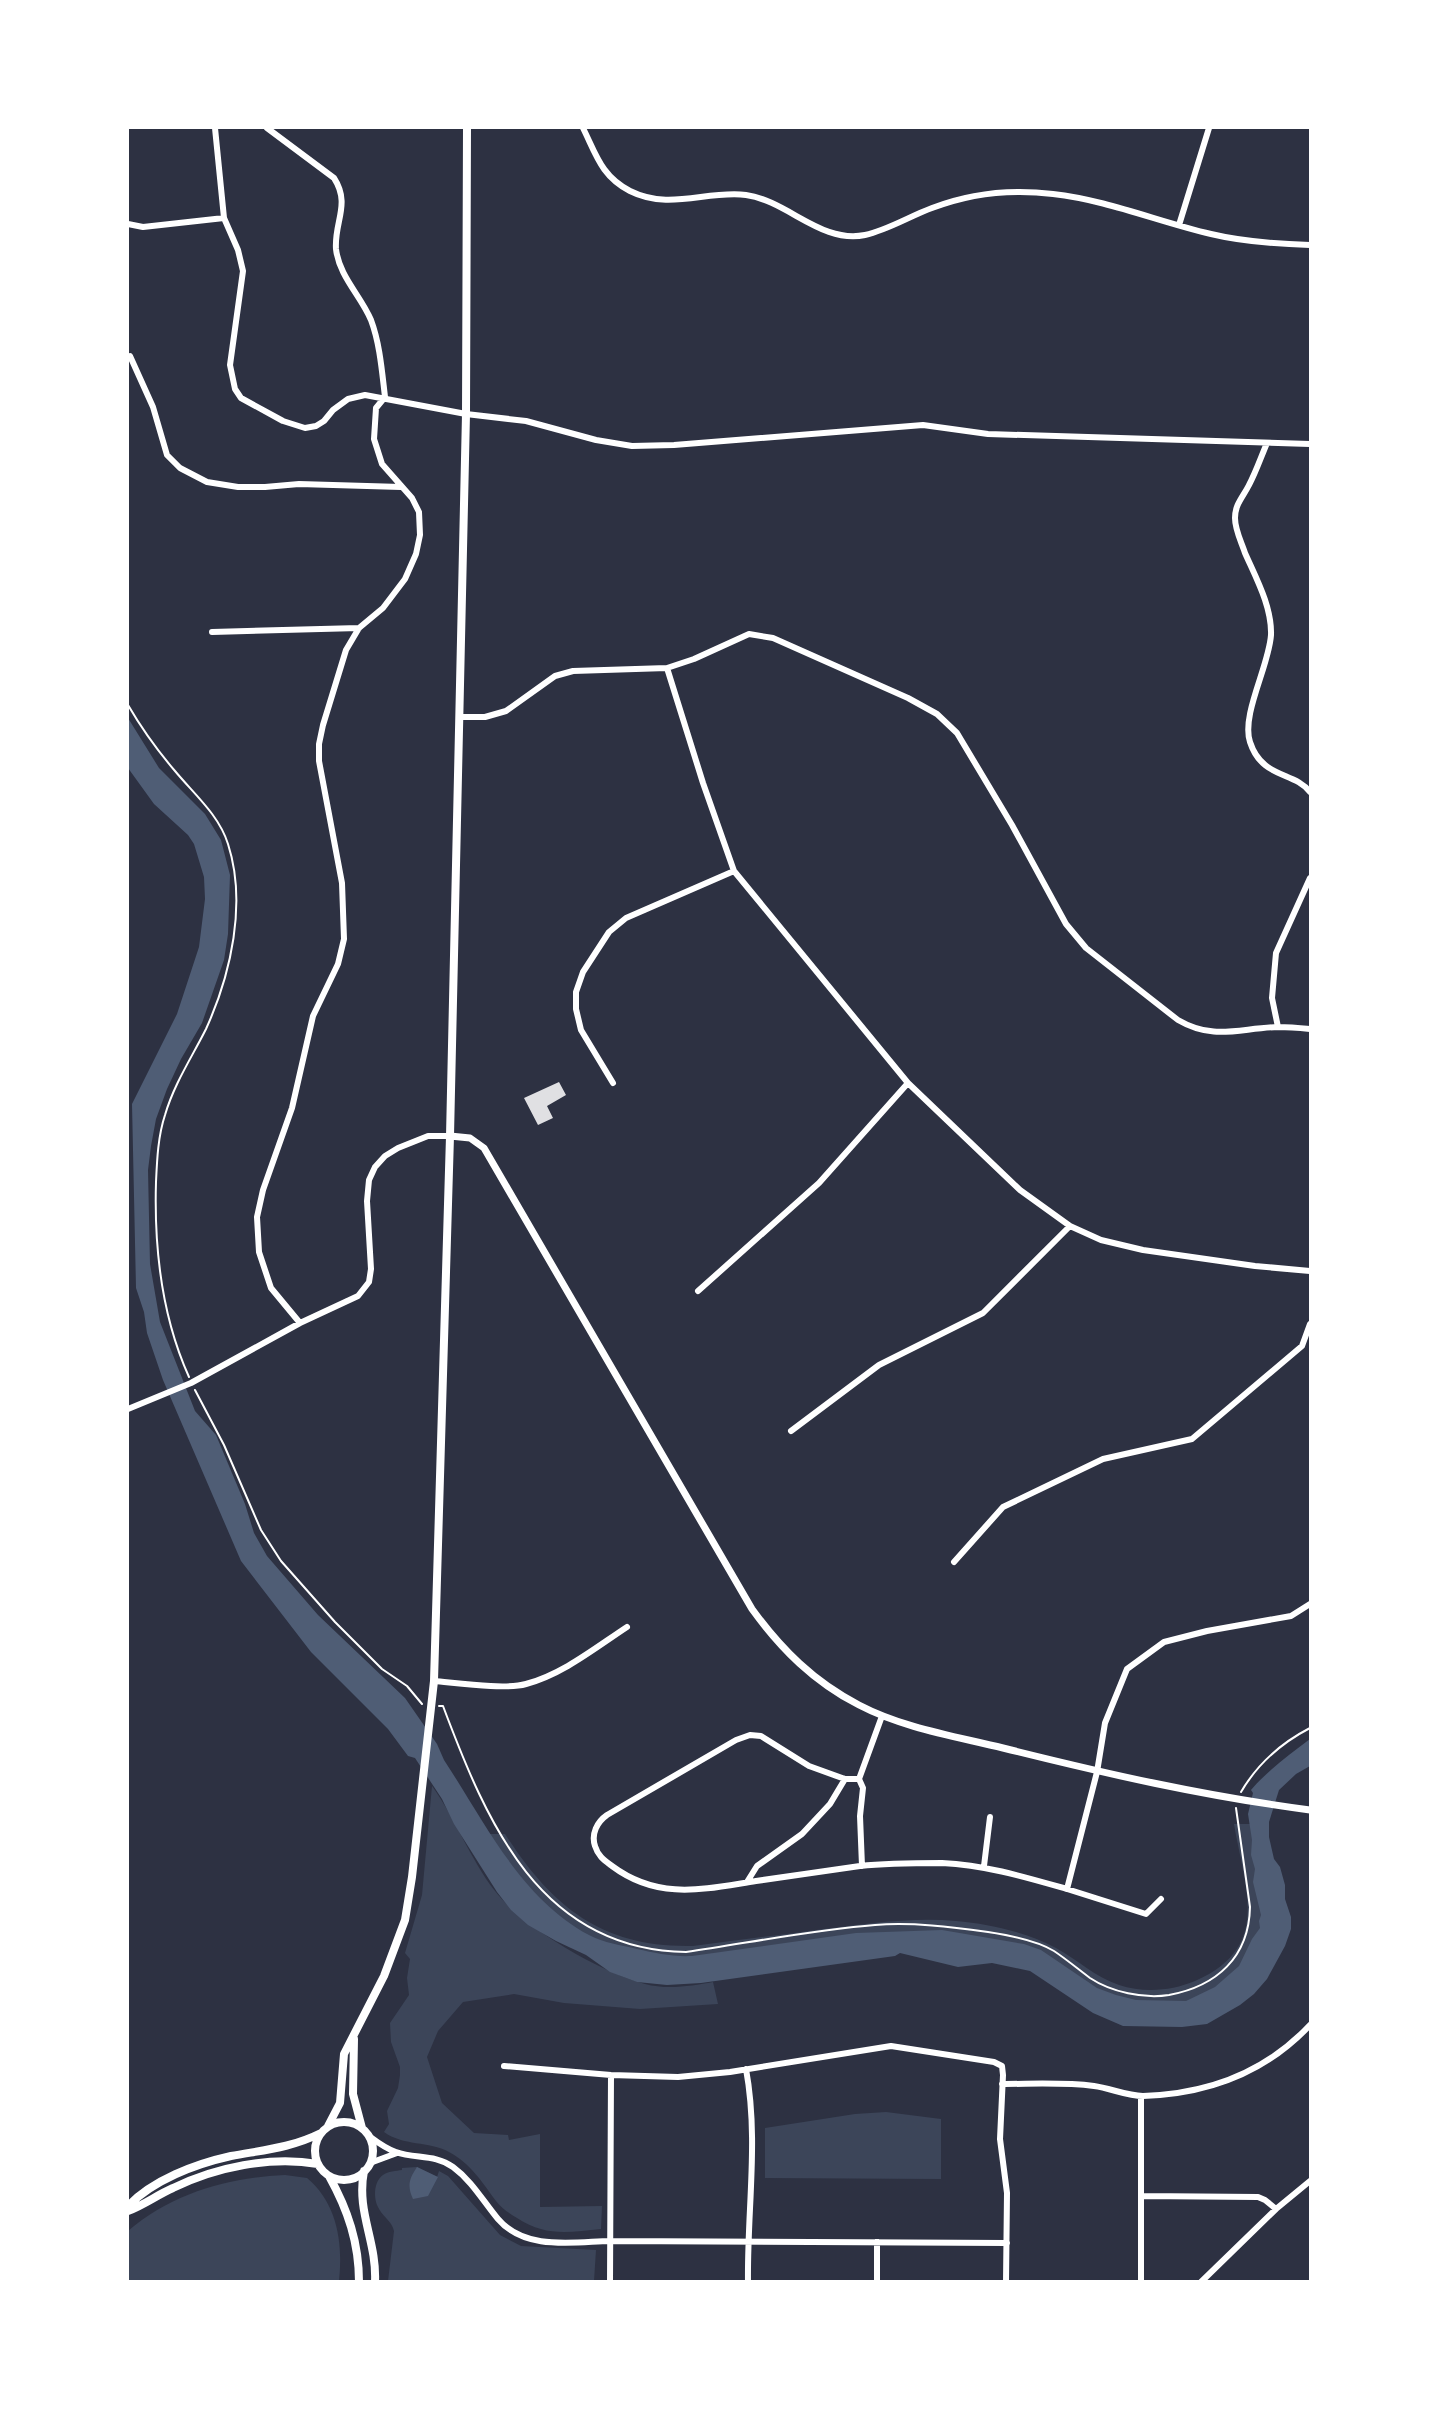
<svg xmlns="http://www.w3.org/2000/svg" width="1438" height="2409" font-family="'Open Sans',sans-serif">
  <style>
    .green { fill: #3c4559 }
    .water { fill: #4f5d75 }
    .building { fill: #e0e0e3 }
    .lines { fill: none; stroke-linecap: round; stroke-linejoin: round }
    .path { stroke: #fff; stroke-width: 2 }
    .minor { stroke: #fff; stroke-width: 6 }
    .tertiary { stroke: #fff; stroke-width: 7 }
    .secondary { stroke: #fff; stroke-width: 8 }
  </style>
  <rect width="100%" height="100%" fill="#2d3142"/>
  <path class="green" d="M432 1786C456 1819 470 1859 495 1891 524 1928 600 1972 645 1984 667 1990 692 1986 713 1982L718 2004 640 2009 564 2003 514 1994 463 2002 438 2031 427 2057 442 2103 474 2133 508 2135 509 2140 540 2134V2207L602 2206 601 2229C569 2232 546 2237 517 2218 509 2213 502 2209 496 2201 482 2182 471 2164 449 2152 429 2141 403 2146 384 2132L389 2124 387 2111 398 2088 400 2075V2067L391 2042 390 2023 409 1995 407 1978 410 1959 405 1953 422 1895Z
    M1234 1824H1259L1272 1901 1253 1969 1168 2014 1047 1971 957 1946 697 1970 577 1943 476 1834H505C552 1907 602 1948 693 1946 737 1940 781 1935 824 1929 868 1924 911 1917 956 1921 990 1924 1026 1932 1056 1948 1078 1960 1095 1977 1119 1985 1144 1993 1171 1991 1195 1981 1272 1947 1245 1890 1234 1824Z
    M886 2112 941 2119V2179L765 2178V2128L855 2114Z
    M417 2167 437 2177 439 2171 448 2176 500 2235 521 2246 596 2250 594 2281H388L394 2231C392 2221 382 2216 378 2207 373 2198 374 2181 383 2175 388 2171 396 2171 402 2170V2168Z
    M285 2175 307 2178C338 2204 343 2244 339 2281H128V2231C173 2193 227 2178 285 2175Z"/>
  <path class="water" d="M128 718 159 768 205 814 221 840 230 875 228 934 224 960 202 1023 181 1059 167 1089 156 1119 151 1146 148 1170 150 1264 160 1322 195 1411 216 1435 245 1504 254 1533 267 1556 318 1615 405 1698 437 1744 444 1760C485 1822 520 1898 589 1935 604 1943 621 1945 637 1949 655 1953 673 1957 692 1956L856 1933 942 1930 1024 1944 1041 1950 1097 1988 1116 1995 1136 2000 1186 2001 1215 1987 1239 1966 1252 1939 1260 1928 1259 1921 1261 1915 1253 1882 1255 1869 1251 1855 1252 1840 1248 1814 1253 1793 1251 1790C1268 1770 1289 1755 1310 1739V1766L1296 1774 1279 1790 1269 1822V1837L1274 1859 1280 1867 1285 1885V1899L1291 1917V1929L1285 1946 1267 1979 1254 1994 1240 2005 1207 2024 1182 2027 1123 2026 1093 2013 1030 1971 992 1963 958 1967 900 1953 895 1956 701 1983 667 1985 637 1982 610 1972 586 1955 556 1941 528 1925 511 1910 497 1892 454 1824 442 1799 415 1758 408 1756 388 1729 311 1652 241 1561 163 1380 147 1333 144 1312 136 1288 132 1104 177 1014 199 947 205 899 204 877 194 844 188 835 154 804 128 768Z
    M417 2167 438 2177 428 2196 413 2199C407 2186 409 2179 417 2167Z"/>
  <path class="building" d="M559 1082 566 1095 547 1106 553 1118 538 1125 524 1098Z"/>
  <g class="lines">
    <path class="path" d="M128 705C142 729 157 750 175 771 194 794 219 815 228 844 247 903 231 974 206 1029 192 1057 174 1084 165 1115 158 1136 157 1160 156 1182 154 1249 161 1315 189 1377
      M195 1390 224 1445 261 1530 281 1561 335 1622 382 1669 407 1686 422 1704
      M439 1706H443C487 1823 540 1950 686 1952 748 1943 812 1930 875 1925 912 1922 952 1927 988 1932 1008 1935 1036 1940 1054 1951 1066 1959 1078 1969 1090 1978 1111 1992 1144 1999 1169 1995 1217 1986 1249 1957 1250 1907L1236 1808
      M1241 1792C1258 1763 1281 1743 1310 1728"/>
    <path class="minor" d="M215 128 224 218 238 250 243 271 230 365 235 389 241 398 283 421 305 428 316 426 324 421 333 410 348 399 365 395 466 414 526 421 596 440 632 446 674 445 923 425 988 434 1310 444
      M267 128 334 178C351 204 334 222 336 249 339 276 361 296 371 320 380 344 382 372 385 397L376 408 374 439 382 464 412 498 419 512 420 535 416 554 405 579 383 608 359 628 346 650 323 725 319 744V761L342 883 344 939 338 964 313 1016 292 1108 263 1190 257 1217 259 1252 271 1288 300 1323
      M583 128C596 154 601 176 630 191 670 211 706 190 746 195 788 201 821 244 865 235 888 230 910 216 932 208 971 193 1012 189 1053 194 1107 200 1159 222 1211 234 1244 242 1277 244 1310 245
      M128 224 143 227 224 218
      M1179 225 1209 128
      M130 356 153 407 167 455 180 468 207 482 238 487H265L299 484 401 487
      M1267 443C1261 457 1256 472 1249 485 1243 497 1235 504 1235 518 1235 530 1241 541 1245 553 1256 578 1272 607 1271 635 1269 666 1241 715 1250 742 1262 779 1294 771 1310 792
      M212 632 359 628
      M667 668 703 783 734 871 908 1083 1020 1190 1070 1226 1101 1240 1143 1250 1255 1266 1310 1271
      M459 717H485L506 711 555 676 573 671 667 668 694 659 749 634 773 638 908 698 937 714 957 733 1012 825 1066 924 1086 948 1178 1020C1214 1041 1239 1028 1278 1027 1289 1027 1300 1028 1310 1029
      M1278 1027 1272 998 1276 953 1310 878
      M613 1083 581 1030 576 1009V992L583 972 609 932 626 918 734 871
      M698 1291 819 1183 908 1083
      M128 1409 191 1383 300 1323 358 1296 369 1282 371 1269 367 1201 369 1180 375 1167 385 1156 398 1148 428 1136H450
      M791 1431 879 1365 983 1313 1070 1226
      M954 1562 1003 1507 1103 1459 1192 1439 1302 1346 1310 1324
      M434 1681C457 1683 505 1690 526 1684 563 1674 595 1648 627 1627
      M859 1779H845L809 1766 761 1736 750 1735 736 1740 607 1815C597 1822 591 1834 595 1846 598 1856 604 1860 612 1866 659 1901 704 1889 756 1881 791 1876 825 1871 860 1866 887 1863 915 1863 942 1863 985 1865 1025 1877 1067 1889L1097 1772 1105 1723 1127 1669 1164 1642 1207 1631 1291 1616 1310 1604
      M862 1866 860 1816 863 1788 859 1779 882 1716
      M984 1866 990 1817
      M747 1882 757 1866 802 1834 830 1804 845 1779
      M1067 1889 1146 1914 1161 1899
      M504 2066 611 2075 678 2077 730 2072 891 2046 994 2062 1002 2066 1003 2075 1000 2139 1007 2193 1006 2282
      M746 2069C759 2139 747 2210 748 2282
      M1002 2084C1033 2084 1063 2082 1094 2086 1110 2088 1127 2096 1143 2096 1208 2094 1266 2072 1310 2025
      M369 2136C377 2142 386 2149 396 2152 415 2159 435 2154 453 2167 472 2181 483 2201 498 2219 525 2251 573 2242 610 2241L1007 2243
      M370 2163 397 2153
      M1141 2196 1258 2197 1265 2200 1276 2209
      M877 2242V2282
      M610 2282 611 2075
      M1141 2282V2096
      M1201 2282 1276 2209 1310 2181"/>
    <path class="tertiary" d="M450 1136 470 1138 484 1148 752 1609C781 1649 814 1682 859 1705 903 1728 954 1736 1003 1748 1107 1774 1204 1796 1310 1810"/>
    <path class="secondary" d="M354 2039 353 2094 362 2128
      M315 2151a29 29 0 1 1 58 0a29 29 0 1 1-58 0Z
      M328 2126 340 2103 344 2054 384 1976 405 1920 412 1877 434 1681 450 1136 466 414 467 128
      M364 2171C356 2212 377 2241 375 2282
      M329 2176C348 2210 359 2243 359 2282
      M128 2206C153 2180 195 2164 231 2156 263 2150 291 2148 321 2133
      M128 2211C144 2205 157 2195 173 2188 216 2167 270 2156 318 2164"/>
  </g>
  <rect width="1438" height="2409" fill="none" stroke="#ffffff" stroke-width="258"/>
</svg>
